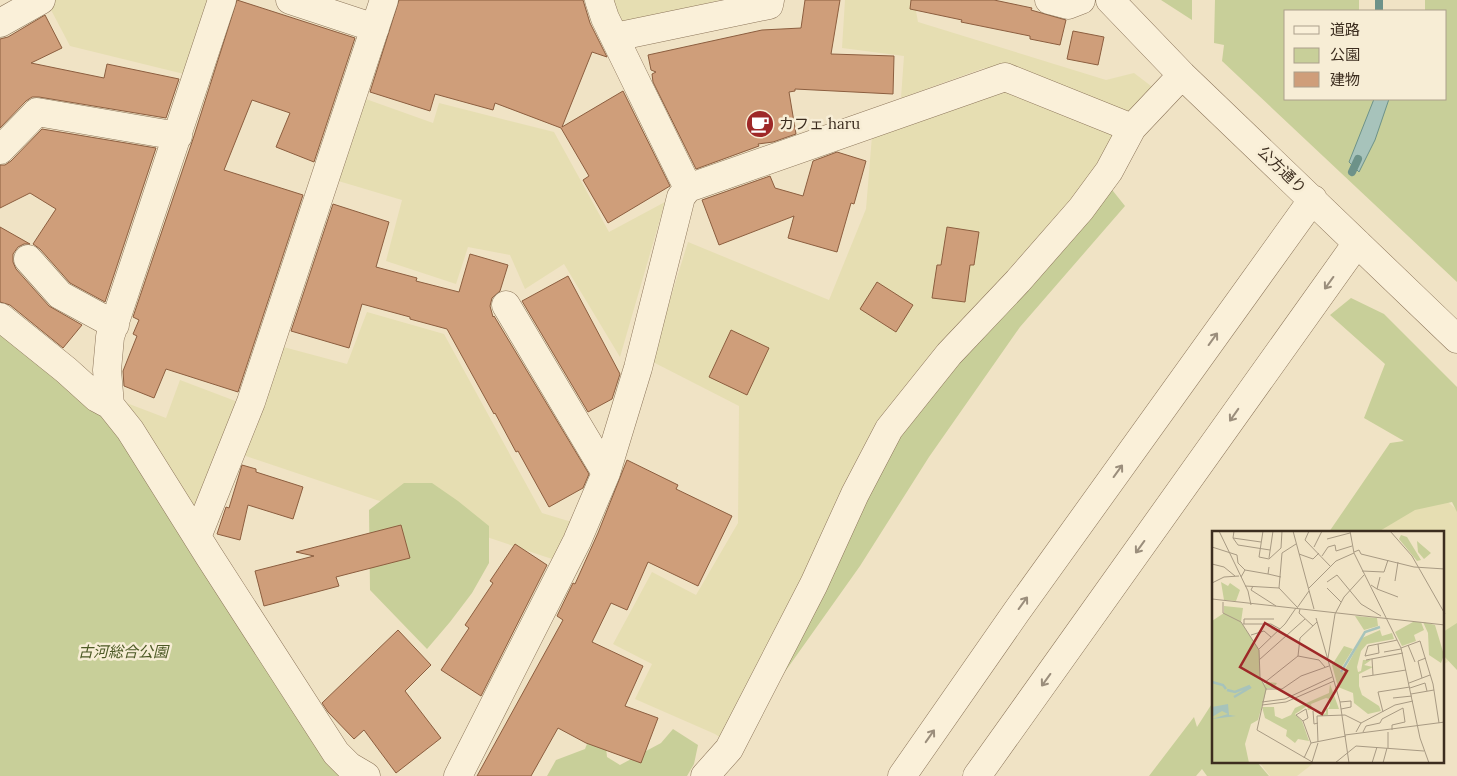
<svg xmlns="http://www.w3.org/2000/svg" width="1457" height="776" font-family="Lora,'Noto Sans JP',serif">
  <style>
    .farmland { fill: #e6deb2 }
    .green { fill: #c8cf99 }
    .water { fill: #a7c3bb; stroke: #6d9289 }
    .lines { fill: none; stroke-linecap: round; stroke-linejoin: round }
    .stream { stroke: #6d9289; stroke-width: 8 }
    .building { fill: #cf9e7a; stroke: #8c5e3f }
    .minor-casing { stroke: #8c755a; stroke-width: 29 }
    .minor { stroke: #faf0d9; stroke-width: 28 }
    .oneway { stroke: #9b8e7c }
    .labels { text-anchor: middle; stroke-width: 5; stroke-linejoin: round; paint-order: stroke }
    .poi-label { font-size: 15px; fill: #3c2d1f; stroke: #f7edd5; text-anchor: start }
    .street-label { font-size: 15px; fill: #3c2d1f; stroke: #f7edd5 }
    .park-label { font-size: 15px; font-style: italic; fill: #4c5925; stroke: #f7edd5 }
    .inset-river { fill: none; stroke: #a7c3bb; stroke-width: 2.5 }
    .inset-road { fill: none; stroke: #a89a83; stroke-width: 1 }
    .view { fill: #9e2828; fill-opacity: 0.15; stroke: #9e2828; stroke-width: 2.5 }
    .inset-edge { fill: none; stroke: #3c2d1f; stroke-width: 2.5 }
  </style>
  <rect width="100%" height="100%" fill="#f0e3c5"/>
  <path class="farmland" d="M54 0H214L184 74 70 46 49 6Z
    M613 0H720L621 25Z
    M845 0H914L918 22 1106 80 1134 73 1159 92 1130 121 984 68 901 98 904 56 842 48Z
    M1007 88 1117 135 725 741 715 734 635 699 652 664 613 644 652 572 696 595 738 523 739 406 651 361 688 242 829 300 866 209 872 136Z
    M363 98 433 123 439 103 554 132 609 232 665 202 620 357 564 264 525 289 510 255 468 247 456 284 386 261 402 200 335 180Z
    M367 312 444 334 542 513 575 523 558 561 240 454 276 345 347 364Z
    M180 380 238 402 195 518 116 399 166 418Z
    M1440 495 1457 510V655L1443 665V532H1366Z
    M1259 762H1315L1297 776H1270Z"/>
  <path class="green" d="M1161 0H1192V20Z
    M1215 0H1359V11H1286V99H1446V11H1425V0H1457V282L1222 61 1224 45 1214 43Z
    M1109 186 1125 206 1020 327 929 457 860 566 767 697 893 436Z
    M1351 298 1384 314 1457 387V512L1452 502 1415 510 1378 532H1329L1390 443 1404 441 1364 418 1385 364 1330 315Z
    M0 323 97 398 366 776H0Z
    M404 483H432L458 501 489 526V563L472 593 450 622 427 649 370 590 369 510Z
    M1457 623V670L1443 655V632Z
    M1213 702V762H1257L1269 776H1207L1202 769 1196 776H1149L1194 717 1197 727Z
    M673 729 698 745 694 764 687 776H547L556 760 585 749 592 731 605 738 607 757 620 765 661 743Z"/>
  <path class="water" d="M1374 99H1389L1375 140 1359 172 1349 162Z"/>
  <g class="lines">
    <path class="stream" d="M1379 0V11
      M1352 172 1358 159"/>
  </g>
  <path class="building" d="M237 0 355 38 314 162 276 147 290 113 252 100 224 170 303 195 238 392 166 369 154 398 124 386 123 371 137 336 133 334 139 320 133 317 193 139Z
    M399 0H583L590 23 607 57 592 52 562 127 623 91 670 186 608 223 583 180 589 176 561 128 495 103 493 110 435 94 430 111 370 92Z
    M805 0H840L831 54 894 56 893 94 795 89V91L789 92 796 134 773 142 758 144 759 146 696 169 653 82 652 74 656 72 651 70 648 55 762 30 801 28Z
    M911 0H994L1032 8 1031 10 1066 20 1060 45 1030 39V36L961 22 962 20 910 9Z
    M45 15 62 48 31 63 104 78 107 64 179 79 166 118 39 97H32L26 101 0 128V39L8 37Z
    M1073 31 1104 37 1098 65 1067 59Z
    M42 129 156 148 105 302 70 283 40 249 33 244 56 209 30 193 0 208V165H5L11 161Z
    M837 152 866 161 854 204 851 203 837 252 788 238 794 216 719 245 702 200 770 176 775 188 803 196 813 161Z
    M333 204 389 222 376 267 417 278 416 281 459 292 470 254 508 265 500 291 492 298 490 306 493 317 494 316 589 474 583 488 549 507 518 451 516 452 495 413 494 414 447 329 410 319V317L362 304 349 348 291 331Z
    M0 227 30 244H24L18 247 13 254V262L16 269 49 306 82 325 63 348 10 305 0 302Z
    M947 227 979 232 974 265H970L965 302 932 298 937 265H941Z
    M568 276 620 374 612 399 588 412 522 301Z
    M877 282 913 305 896 332 860 309Z
    M731 330 769 348 747 395 709 377Z
    M627 460 678 485 676 489 732 516 698 586 648 562 627 610 611 603 592 642 643 666 625 706 658 718 641 763 586 743 558 728 531 776H477L563 620 557 616 573 583 575 584 598 533Z
    M242 465 256 469V472L303 487 293 519 248 505 240 540 217 534 226 507 229 508Z
    M401 525 410 558 336 577 339 586 264 606 255 571 314 556 296 552Z
    M515 544 547 565 481 696 441 670 469 628 465 625 493 583 490 581Z
    M398 630 431 665 405 691 441 738 396 773 364 730 354 739 328 712 322 703Z"/>
  <g class="lines">
    <defs>
      <path id="minor" d="M290 0 375 28
        M599 0 605 18 688 188
        M1049 0 1068 5 1081 0
        M1110 0 1182 75 1457 339
        M0 23 41 0
        M615 37 769 5 770 0
        M0 150 37 112 178 136
        M28 259 60 295 115 325
        M506 305 606 473
        M0 317 66 370 97 398 110 405 130 430 209 556 336 753 349 766 366 776
        M110 405 107 370 110 337 222 0
        M197 537 251 402 384 0
        M458 776 577 541 606 473 638 368 681 197 688 188 1005 77 1132 128
        M705 776 729 749 814 584 855 494 889 429 949 354 1018 281 1081 209 1109 171 1132 128 1182 75
        M902 776 1017 611 1313 199
        M977 776 1357 243"/>
    </defs>
    <use href="#minor" class="minor-casing"/>
    <use href="#minor" class="minor"/>
  </g>
  <defs><path id="oneway-shaft" d="M-6 0H5M1.5-3L5.5 0L1.5 3" fill="none" stroke-width="1.6" stroke-linecap="round" stroke-linejoin="round" transform="scale(1.25)"/></defs>
  <g class="oneway">
    <use href="#oneway-shaft" transform="translate(1329 283) rotate(126)"/>
    <use href="#oneway-shaft" transform="translate(1213 339) rotate(-54)"/>
    <use href="#oneway-shaft" transform="translate(1234 415) rotate(125)"/>
    <use href="#oneway-shaft" transform="translate(1118 471) rotate(-54)"/>
    <use href="#oneway-shaft" transform="translate(1140 547) rotate(126)"/>
    <use href="#oneway-shaft" transform="translate(1023 603) rotate(-54)"/>
    <use href="#oneway-shaft" transform="translate(1046 680) rotate(126)"/>
    <use href="#oneway-shaft" transform="translate(930 736) rotate(-55)"/>
  </g>
  <defs>
    <symbol id="cafe-disc" viewBox="-11 -11 22 22"><circle r="9.5" fill="#9e2828" stroke="#f7edd5"/><path d="M-5.5-4.5H6V0H3Q3 3.5 0 3.5H-2.5Q-5.5 3.5-5.5 0ZM3-3.2v2h1.7v-2ZM-6 4.5H4V6H-6Z" fill="#fff"/></symbol>
  </defs>
  <g fill-rule="evenodd">
    <use href="#cafe-disc" x="744" y="108" width="32" height="32"/>
  </g>
  <g class="labels">
    <g class="poi-label">
      <text x="779" y="129">カフェ haru</text>
    </g>
    <g class="street-label">
      <text transform="translate(1282 170) rotate(44)" y="5">公方通り</text>
    </g>
    <g class="park-label">
      <text x="123" y="657">古河総合公園</text>
    </g>
  </g>
  <g transform="translate(1212 531)">
    <rect width="232" height="232" fill="#f0e3c5"/>
    <path d="M189 4 195 6 209 29 205 30 187 8ZM205 10 219 22 212 28 206 21ZM9 51 16 55 18 52 28 59 24 70 12 69ZM12 75 31 77 29 91 47 119 48 147 53 154 54 151 65 152 63 155 68 157H55L46 189 39 193 33 213 37 232H0V90L12 82ZM143 85 165 87 166 95 152 99ZM201 91H209L212 99 202 104 204 110 190 115 183 101ZM211 91 223 94 232 124 229 132 217 124 216 102ZM168 99 170 105 180 102 182 108 155 113 149 120 145 136 146 141 149 140 151 129H159L152 134 161 136 147 143V155L150 164 167 175 169 180 156 183 142 172 141 162 126 156 120 134 132 115 141 118 128 139 131 142 150 107ZM118 153 127 178H116V184L107 185 114 182 113 175 116 178 118 174V168L114 167 99 173 100 178 96 179 95 175 83 183 90 190 97 210 86 208 83 212 74 205 75 199 53 187 50 176H62L63 185 70 188 79 184 83 177 117 162Z" fill="#c8cf99"/>
    <path d="M16 173 17 184 24 185 0 188 16 183 10 180 0 186V176Z" fill="#a7c3bb"/>
    <path class="inset-river" d="M129 141 153 101 168 96M0 151 11 154 14 158M15 159 23 161 38 155M22 166 39 156"/>
    <path class="inset-road" d="M7 0 36 60 39 74M22 0 21 7 26 14 58 19M51 0 47 26 57 28 69 17 70 0M81 0 102 78M97 0 93 9 119 36M138 0 142 22 189 117 208 207 217 232M178 0 200 25 233 83M21 7 49 11M115 8 138 2M0 16 25 24 26 32 33 39 29 46M102 16 110 0M142 21 147 19 149 23 202 36 233 38M87 23 101 28 107 22M110 25 116 16 123 14 124 20 140 15M57 27 61 0M0 33 12 36 23 45M57 36 56 43 69 46M33 39 56 43M150 40 172 41 176 29M183 50 186 31M115 51 125 44 149 73 169 85M0 52 12 46 27 45M159 54 165 58 168 46M33 55 67 57 85 76M41 55 39 59 64 75M67 57 70 22 84 13M115 57 129 71M96 58 124 30 142 22M165 58 186 66M0 68 233 94M11 71V82L29 91 47 119 48 146 54 158 45 199 102 232M85 77 97 60M88 78 87 82 101 95M104 87 128 171 137 232M31 93H59L68 98M32 93V88H62M39 104 52 100 59 106M166 113 167 122 153 125 156 115 181 110 185 109M196 114 203 131M189 117 208 110 221 153 227 192M47 118 73 93 84 77M172 121 189 118M86 125 107 129 113 136M116 127 123 83 132 66 152 44M160 128 161 144M47 129 93 88M154 129 191 122M150 146 194 139M210 147 206 130 214 127M52 152 86 125 88 107 105 91M197 152 218 144M198 157 213 152 215 160M54 158H70L89 145 117 135M199 163 222 159M181 167 200 165M50 171 73 168 120 146M128 171 139 170V176L129 178M50 174 74 171 122 150M101 180 102 193 106 192M171 181 166 161 198 156M91 190 96 187 94 178 84 184 91 190 99 212M144 201 149 192 183 174 201 170M151 201 154 195 168 192 170 188 191 177 193 191 180 194V199M133 204 233 191M106 211 105 185 133 184 149 192M176 217V201M92 227 99 212 134 205M100 231 106 212M123 232 144 215 212 220M160 232 165 216M171 232 175 217"/>
    <path class="view" d="M53 92 135 140 110 183 28 136Z"/>
    <rect width="232" height="232" class="inset-edge"/>
  </g>
  <rect x="1284" y="10" width="162" height="90" fill="#f7edd5" stroke="#aca08c"/>
  <rect x="1294" y="26" width="25" height="8" fill="#faf0d9" stroke="#aca08c"/>
  <text x="1330" y="35" font-size="15" fill="#3c2d1f">道路</text>
  <rect x="1294" y="48" width="25" height="15" fill="#c8cf99" stroke="#aca08c"/>
  <text x="1330" y="60" font-size="15" fill="#3c2d1f">公園</text>
  <rect x="1294" y="72" width="25" height="15" fill="#cf9e7a" stroke="#aca08c"/>
  <text x="1330" y="85" font-size="15" fill="#3c2d1f">建物</text>
</svg>
